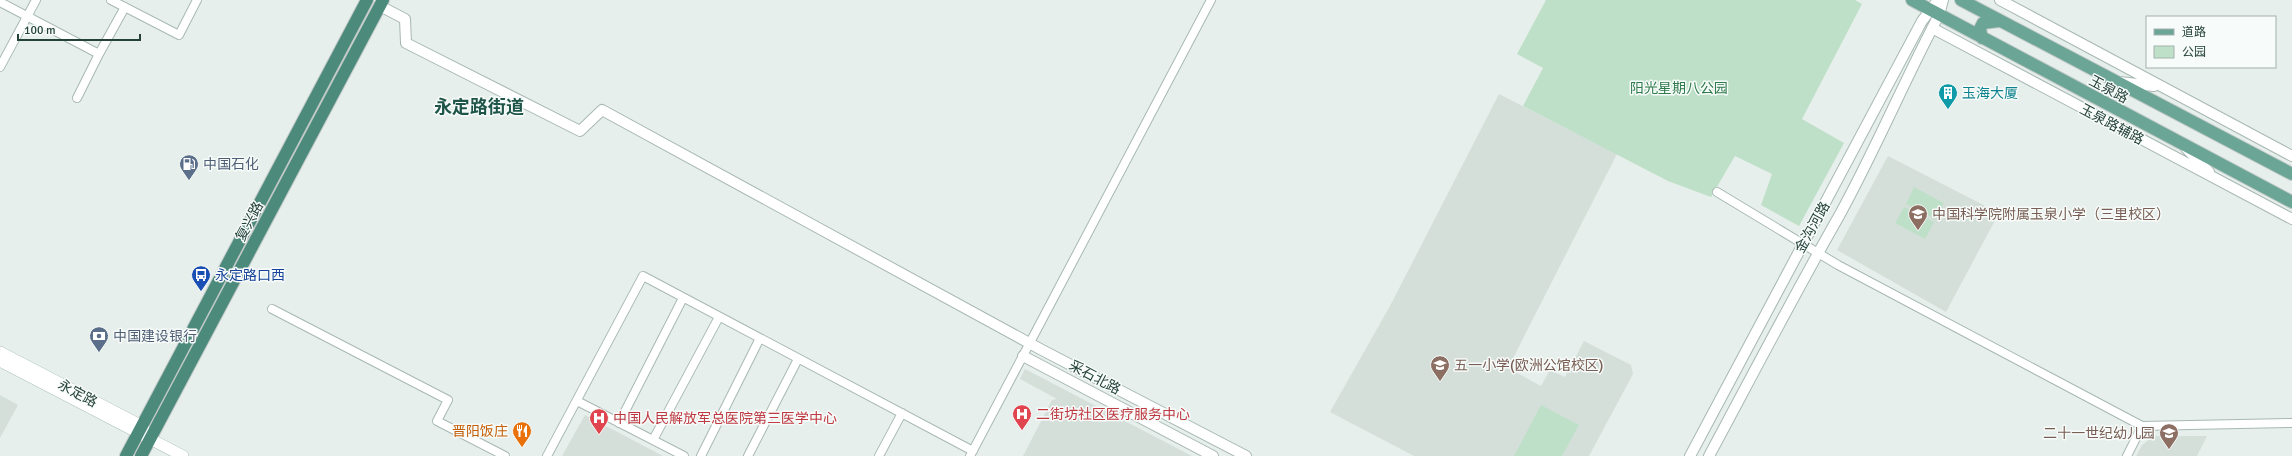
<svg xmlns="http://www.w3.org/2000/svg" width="2292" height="456" font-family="Signika,'Noto Sans SC',sans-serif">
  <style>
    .built { fill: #d4dfda }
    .green { fill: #bfe0c8 }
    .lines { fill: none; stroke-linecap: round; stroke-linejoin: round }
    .minor-casing { stroke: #a8b8b2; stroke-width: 10 }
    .tertiary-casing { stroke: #a8b8b2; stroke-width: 12 }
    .secondary-casing { stroke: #a4bbb3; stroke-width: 12 }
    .primary-casing { stroke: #c2cac8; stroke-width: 14 }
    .trunk-casing { stroke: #c2cac8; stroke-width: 14 }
    .minor { stroke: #fff; stroke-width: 8 }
    .tertiary { stroke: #fff; stroke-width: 10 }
    .secondary { stroke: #fff; stroke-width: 11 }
    .primary { stroke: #6aa596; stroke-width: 12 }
    .trunk { stroke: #4c8a7c; stroke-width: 12 }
    .labels { text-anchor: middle; stroke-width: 3; stroke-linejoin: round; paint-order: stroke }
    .park-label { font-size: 14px; fill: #2d7a4b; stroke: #f7fbf9 }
    .street-label { font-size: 14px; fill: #24423a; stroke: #f7fbf9 }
    .culture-label { font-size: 14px; fill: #0d838f; stroke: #f7fbf9; text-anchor: start }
    .service-label { font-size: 14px; fill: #4e5e75; stroke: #f7fbf9; text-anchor: start }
    .education-label { font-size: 14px; fill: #785e54; stroke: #f7fbf9; text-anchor: start }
    .transit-label { font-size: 14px; fill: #164399; stroke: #f7fbf9; text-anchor: start }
    .health-label { font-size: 14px; fill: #be3a42; stroke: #f7fbf9; text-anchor: start }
    .food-label { font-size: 14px; fill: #c56008; stroke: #f7fbf9; text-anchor: end }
    .district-label { font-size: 18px; font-weight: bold; fill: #1f5548; stroke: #f7fbf9 }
  </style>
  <rect width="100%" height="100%" fill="#e6efeb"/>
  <path class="built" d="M1499 94 1617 154 1508 368 1541 386 1550 370 1565 377 1584 341 1631 365 1633 374 1589 456H1414L1330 412 1390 306Z
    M1888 156 1999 213 1946 312 1837 250Z
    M1025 369 1192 456H1023L1052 400 1057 399 1020 379Z
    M0 395 18 405 0 438Z
    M585 415 663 456H562Z
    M2154 436H2207L2197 456H2136L2142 445Z"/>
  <path class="green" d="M1546 0H1855L1862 4 1802 119 1844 143 1799 226 1761 205 1772 174 1735 156 1711 197 1668 181 1523 106 1543 68 1517 54Z
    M1914 187 1944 203 1935 219 1906 204Z
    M1904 207 1934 222 1925 239 1895 223Z
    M1541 405 1579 425 1562 456H1514Z"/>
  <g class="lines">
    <defs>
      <path id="minor" d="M111 0 179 35 197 0
        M0 2 99 54 125 7
        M0 67 36 0
        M77 98 99 54
        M1717 192 1838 265 2142 426 2292 423
        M272 309 448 400 437 421 505 456
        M577 401 684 456
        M619 423 683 298
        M653 440 719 317
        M547 456 643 276 973 451
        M701 456 760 338
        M748 456 798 359
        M879 456 902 413
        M970 456 1211 0
        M2127 456 2142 426"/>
      <path id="tertiary" d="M2000 0 2292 156
        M380 6 405 19 406 43 580 131 602 110 1042 350 1246 456
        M1932 28 2292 219
        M2120 82 2154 86
        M2186 148 2209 172
        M1023 356 1213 456
        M1690 456 1922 21 1938 0
        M1709 456C1752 376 1794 295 1839 216 1875 151 1904 81 1939 15L1943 0"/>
      <path id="secondary" d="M0 352 142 426 147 434
        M0 361 183 456"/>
      <path id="primary" d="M1912 0 2292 202
        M1961 0 2292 174
        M1982 38 1980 29 1983 23 1999 21"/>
      <path id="trunk" d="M126 456 367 0
        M141 456 383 0"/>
    </defs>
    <use href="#minor" class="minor-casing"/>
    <use href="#tertiary" class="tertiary-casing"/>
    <use href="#secondary" class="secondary-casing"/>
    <use href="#primary" class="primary-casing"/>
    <use href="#trunk" class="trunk-casing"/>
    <use href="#minor" class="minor"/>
    <use href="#tertiary" class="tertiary"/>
    <use href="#secondary" class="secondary"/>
    <use href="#primary" class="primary"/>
    <use href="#trunk" class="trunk"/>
  </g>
  <defs>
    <symbol id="building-pin" viewBox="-11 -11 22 30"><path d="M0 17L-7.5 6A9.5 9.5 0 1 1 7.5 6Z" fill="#0f9aa8" stroke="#f7fbf9"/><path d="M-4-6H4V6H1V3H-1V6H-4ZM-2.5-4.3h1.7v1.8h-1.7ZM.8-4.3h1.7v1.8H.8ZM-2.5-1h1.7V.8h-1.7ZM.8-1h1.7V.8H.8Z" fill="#fff"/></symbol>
    <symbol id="fuel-pin" viewBox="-11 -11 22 30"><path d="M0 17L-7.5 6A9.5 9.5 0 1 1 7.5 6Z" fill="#5c6f8a" stroke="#f7fbf9"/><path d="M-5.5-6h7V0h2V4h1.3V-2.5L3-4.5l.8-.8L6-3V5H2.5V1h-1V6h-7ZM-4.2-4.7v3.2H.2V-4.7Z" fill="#fff"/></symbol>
    <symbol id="school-pin" viewBox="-11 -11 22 30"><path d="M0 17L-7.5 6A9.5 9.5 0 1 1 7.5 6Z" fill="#8d6e63" stroke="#f7fbf9"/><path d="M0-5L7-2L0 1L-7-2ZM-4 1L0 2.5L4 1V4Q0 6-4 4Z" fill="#fff"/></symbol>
    <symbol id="bus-pin" viewBox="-11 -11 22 30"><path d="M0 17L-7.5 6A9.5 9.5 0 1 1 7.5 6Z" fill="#1a4fb4" stroke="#f7fbf9"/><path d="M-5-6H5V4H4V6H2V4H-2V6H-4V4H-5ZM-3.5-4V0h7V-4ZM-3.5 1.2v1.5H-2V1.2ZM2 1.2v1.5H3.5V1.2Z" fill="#fff"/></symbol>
    <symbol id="bank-pin" viewBox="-11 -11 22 30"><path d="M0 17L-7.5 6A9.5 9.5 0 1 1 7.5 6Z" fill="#5c6f8a" stroke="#f7fbf9"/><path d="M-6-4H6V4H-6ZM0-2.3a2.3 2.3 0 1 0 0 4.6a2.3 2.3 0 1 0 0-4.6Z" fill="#fff"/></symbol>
    <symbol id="hospital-pin" viewBox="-11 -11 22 30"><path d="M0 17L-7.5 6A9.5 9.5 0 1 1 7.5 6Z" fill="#e0444e" stroke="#f7fbf9"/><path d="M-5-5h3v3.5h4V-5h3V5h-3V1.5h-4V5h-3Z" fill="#fff"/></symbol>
    <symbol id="restaurant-pin" viewBox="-11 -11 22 30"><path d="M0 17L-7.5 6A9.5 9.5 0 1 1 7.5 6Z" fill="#e8710a" stroke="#f7fbf9"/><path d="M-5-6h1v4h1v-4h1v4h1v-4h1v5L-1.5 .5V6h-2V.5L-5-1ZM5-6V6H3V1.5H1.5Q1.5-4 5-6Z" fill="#fff"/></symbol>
  </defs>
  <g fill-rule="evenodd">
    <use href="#building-pin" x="1937" y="82" width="22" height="30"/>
    <use href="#fuel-pin" x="178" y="153" width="22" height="30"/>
    <use href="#school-pin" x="1907" y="203" width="22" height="30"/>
    <use href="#bus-pin" x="190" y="264" width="22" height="30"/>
    <use href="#bank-pin" x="88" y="325" width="22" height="30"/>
    <use href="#school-pin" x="1429" y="354" width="22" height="30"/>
    <use href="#hospital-pin" x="1011" y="403" width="22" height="30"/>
    <use href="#hospital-pin" x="588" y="407" width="22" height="30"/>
    <use href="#restaurant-pin" x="511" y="420" width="22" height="30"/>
    <use href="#school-pin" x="2158" y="422" width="22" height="30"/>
  </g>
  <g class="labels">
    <g class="park-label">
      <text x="1679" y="93">阳光星期八公园</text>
    </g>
    <g class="street-label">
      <text transform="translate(2109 89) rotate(28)" y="5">玉泉路</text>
      <text transform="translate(2112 124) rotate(28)" y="5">玉泉路辅路</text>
      <text transform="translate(249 221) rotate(-62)" y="5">复兴路</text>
      <text transform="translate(1812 227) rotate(-61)" y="5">金沟河路</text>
      <text transform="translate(1095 377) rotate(28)" y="5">采石北路</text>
      <text transform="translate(78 393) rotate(28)" y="5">永定路</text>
    </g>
    <g class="culture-label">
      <text x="1962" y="98">玉海大厦</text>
    </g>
    <g class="service-label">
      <text x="203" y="169">中国石化</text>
      <text x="113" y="341">中国建设银行</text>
    </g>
    <g class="education-label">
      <text x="1932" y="219">中国科学院附属玉泉小学（三里校区）</text>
      <text x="1454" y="370">五一小学(欧洲公馆校区)</text>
      <text x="2155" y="438" text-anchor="end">二十一世纪幼儿园</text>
    </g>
    <g class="transit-label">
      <text x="215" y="280">永定路口西</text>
    </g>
    <g class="health-label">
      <text x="1036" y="419">二街坊社区医疗服务中心</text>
      <text x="613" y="423">中国人民解放军总医院第三医学中心</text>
    </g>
    <g class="food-label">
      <text x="508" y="436">晋阳饭庄</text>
    </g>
    <g class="district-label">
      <text x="479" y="113">永定路街道</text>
    </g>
  </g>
  <rect x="2146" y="16" width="130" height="52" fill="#f7fbf9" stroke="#a3b1ad"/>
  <rect x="2154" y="29" width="20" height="6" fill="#6aa596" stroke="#a3b1ad"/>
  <text x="2182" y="36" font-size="12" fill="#24423a">道路</text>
  <rect x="2154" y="46" width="20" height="12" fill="#bfe0c8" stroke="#a3b1ad"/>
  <text x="2182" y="56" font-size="12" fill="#24423a">公园</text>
  <path d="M18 34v6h122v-6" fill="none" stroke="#24423a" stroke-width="2"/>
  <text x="24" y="34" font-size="12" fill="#24423a" stroke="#f7fbf9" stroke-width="3" paint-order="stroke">100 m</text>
</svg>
